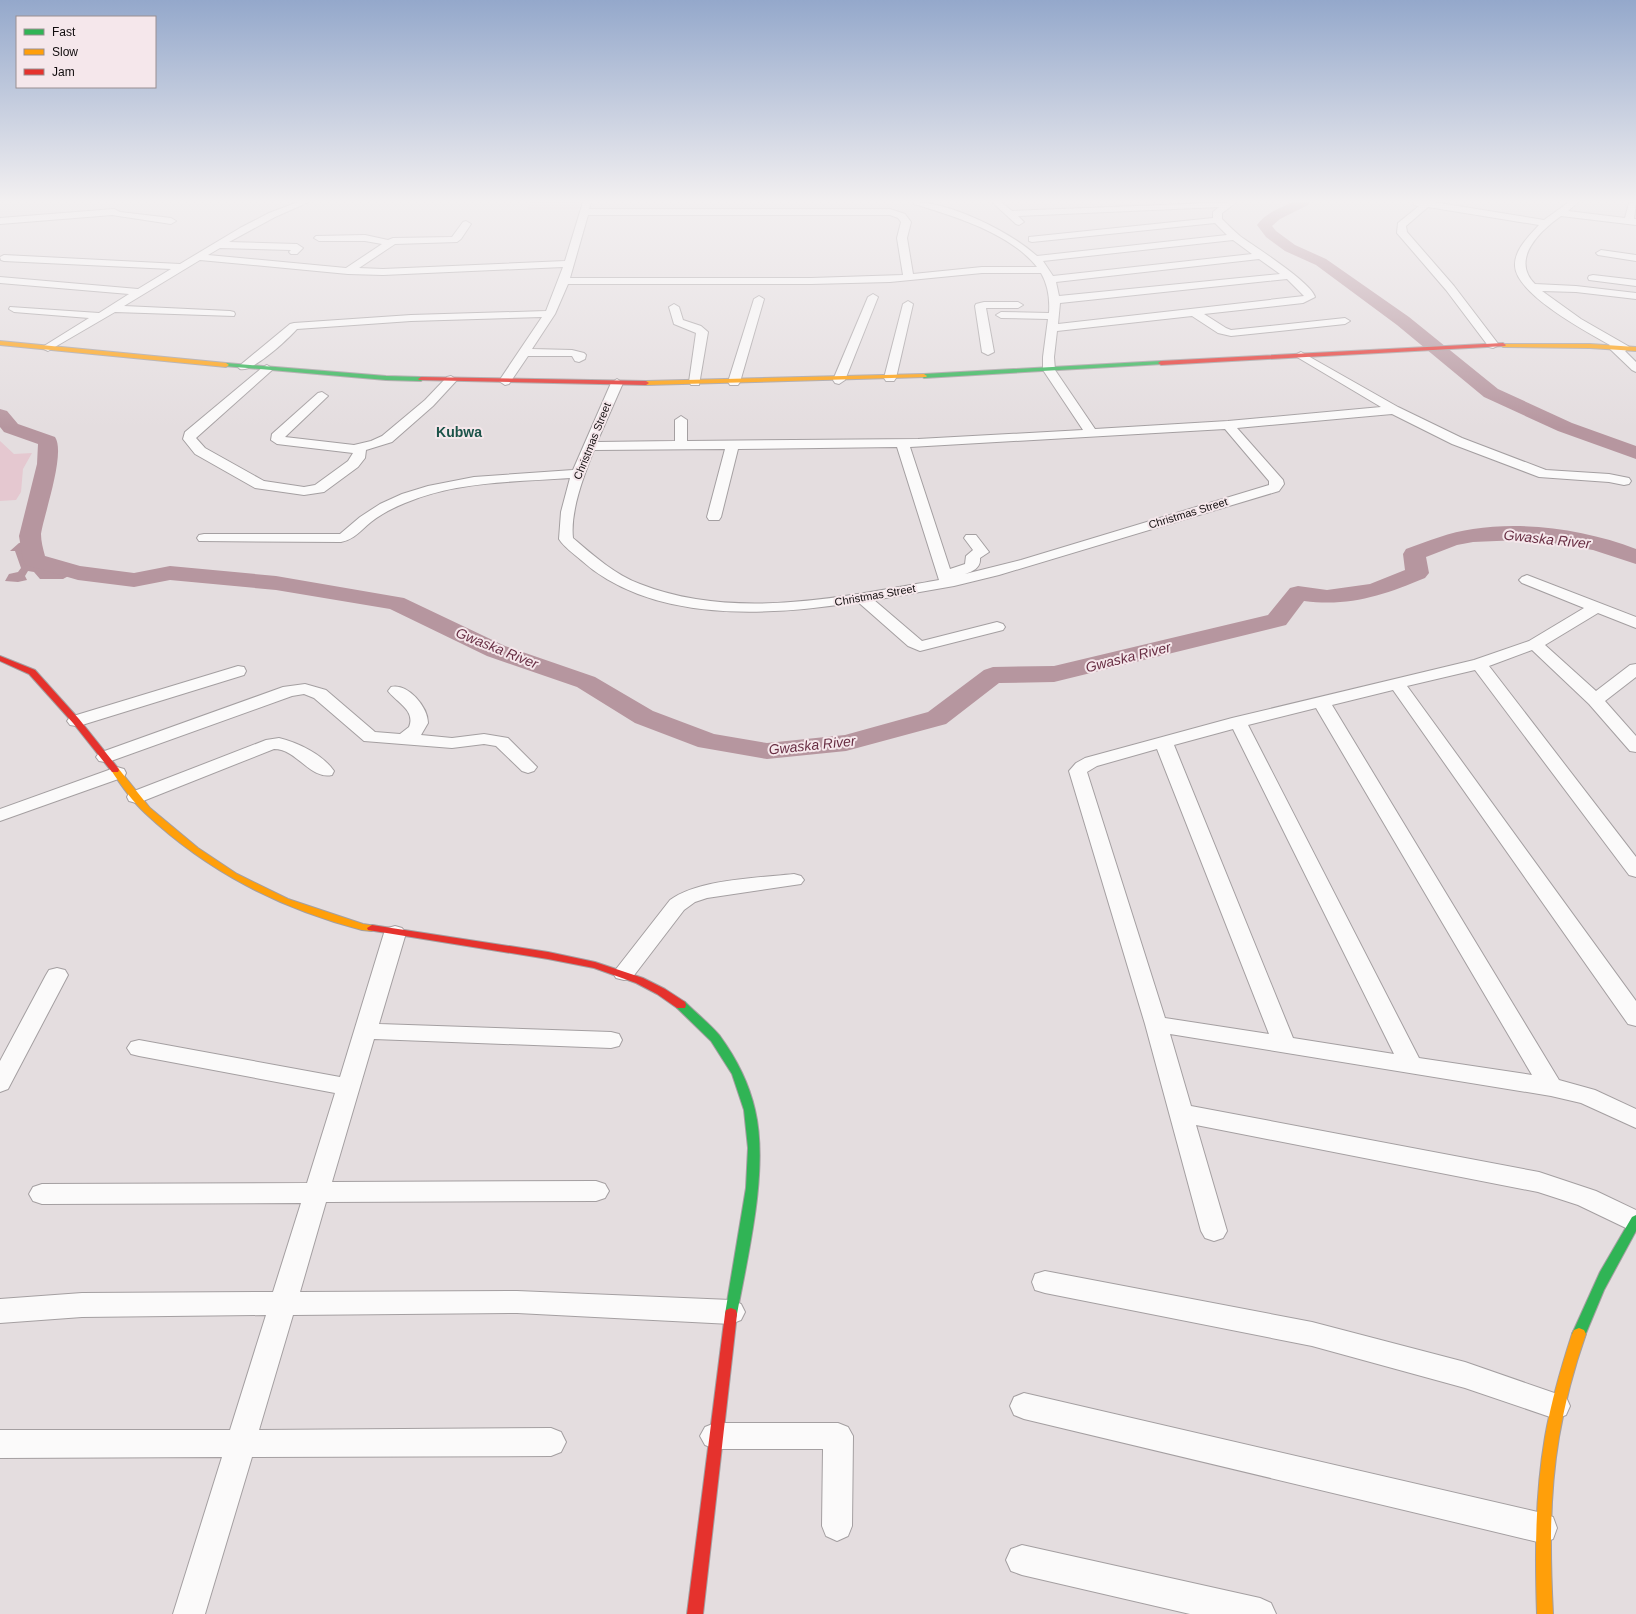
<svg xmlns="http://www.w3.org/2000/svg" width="1636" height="1614" font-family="Arial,sans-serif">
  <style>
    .built { fill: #dcced2 }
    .green { fill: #e5c8d0 }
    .water { fill: #b6969f }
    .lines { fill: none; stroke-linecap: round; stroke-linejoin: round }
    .river { fill: #b6969f; fill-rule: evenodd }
    .street-casing { stroke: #a49fa1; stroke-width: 2 }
    .fast-casing { stroke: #a49fa1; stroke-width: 2 }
    .slow-casing { stroke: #a49fa1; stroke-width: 2 }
    .jam-casing { stroke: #a49fa1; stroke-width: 2 }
    .street { fill: #fbfafa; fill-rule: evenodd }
    .fast { fill: #30b455; fill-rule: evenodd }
    .slow { fill: #ff9f0a; fill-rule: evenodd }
    .jam { fill: #e5322d; fill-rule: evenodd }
    .labels { text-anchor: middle; stroke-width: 4; stroke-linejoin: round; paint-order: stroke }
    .far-street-label { font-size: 11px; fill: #100c0d; stroke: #f5e7eb }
    .far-district-label { font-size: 14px; font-weight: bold; fill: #1c5349; stroke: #f5e7eb }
    .water-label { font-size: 14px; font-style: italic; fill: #682e43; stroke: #f5e7eb }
  </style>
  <rect width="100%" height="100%" fill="#e4dddf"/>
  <path class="built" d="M530 202H581L579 209 527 210Z"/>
  <path class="green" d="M0 441 14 454 32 453 23 469 21 492 16 500 0 501Z"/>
  <path class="water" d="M27 541 31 562 74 573 63 579H40L34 572 28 571 25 576 27 580 18 582 5 581 9 574 18 572 21 568 15 551H10L19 543Z"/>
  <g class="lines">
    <path class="river" d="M1293 202H1310L1308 205 1280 219 1272 226 1276 231 1295 245 1326 259 1409 317 1498 389 1572 423 1636 446V459L1558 431 1484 397 1397 325 1316 265 1285 251 1266 237 1257 225C1265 213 1280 208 1293 202Z
      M0 409 7 411 18 424 55 437C66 453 44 514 41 534 41 541 43 549 45 556L80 566 134 573 170 566 276 576 404 598 505 646 595 677 653 711 714 734 767 743 845 735 928 712 984 670 993 667 1054 666 1268 615 1290 588 1298 586 1327 590 1370 584 1405 570 1403 554 1406 549C1428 541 1450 532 1473 529 1526 521 1587 530 1636 549V564L1593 550 1546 542 1520 540 1473 542 1457 545 1426 557 1429 573 1425 578C1384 595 1350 607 1304 601L1286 625 1054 682 999 683 946 724 846 751 767 759 698 747 635 723 577 687 487 656 390 609 276 590 170 580 134 587 78 580 26 565 23 560 19 536 37 464 38 444 4 432 0 427Z"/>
    <defs>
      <path id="street" d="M298 202H309L275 217 229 242 297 244 303 248 297 254H291L289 252 291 250 220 248 208 255 346 268 382 244 365 241H319L314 238 316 236 365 235 388 240 393 238 452 237 463 222 466 221 471 224 461 239 457 242 395 244 359 268 383 269 565 261 583 202H591L589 209H890L905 214 911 222 907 238 913 274 982 267H1037C1010 233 954 216 914 204L913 202C950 202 1009 231 1037 256L1227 235 1215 223 1032 242 1029 241V237L1213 218V212L1219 207 1018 216 1024 222 1019 225 1016 224 992 202H1001L1012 211 1237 202 1222 213V219C1228 225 1234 231 1240 236 1255 247 1311 282 1315 297L1303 303 1204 314 1226 328 1231 330 1345 318 1350 321 1345 324 1231 336 1218 333 1192 316 1057 331 1054 357 1055 370 1095 429 1228 421 1381 407 1297 357 1295 355 1301 352 1398 407 1462 438 1546 470 1609 474 1629 478 1631 481 1629 484 1624 485 1609 482 1539 477 1452 444 1392 414 1237 428 1283 480 1284 484 1279 491 999 575 954 586 874 600 922 641 997 622 1003 624 1005 627 1003 630 920 651 908 646 858 602C770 616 652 624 581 560 573 553 564 547 559 539L561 512 570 478C515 482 457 481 405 503 393 508 381 514 371 522 360 531 355 539 341 542L199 541 197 538 199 535 204 534H340L360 517 380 504 402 494 428 486 474 477 573 470 611 383 617 379 623 383 597 442 675 441V420L681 416 687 420V441L918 439 1083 430 1043 370V357L1048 319 1001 318 996 315 1001 312 1049 313C1050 299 1048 285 1041 273H982L890 282 811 284H568L555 314 532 349 572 350 584 353 586 355 585 359 579 362 575 361 572 356H528L509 384 505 385 499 381 542 317 411 321 297 329C288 339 252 373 240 369L238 367 290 324 294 323 411 315 546 311 563 267 383 275 348 274 200 260 124 306 230 311 234 312 235 314 234 316 115 312 48 351 42 348 44 346 89 318 14 312 9 309 10 307 99 313 129 294 0 283V277L138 289 171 269 4 261 1 260 0 257 4 255 180 264 240 228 269 213ZM588 215H890L898 218 901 222 897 238 903 275 811 278H570ZM1233 240 1252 254 1053 276 1043 261ZM1259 259 1280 274 1059 296 1056 282ZM1287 279 1304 296 1058 324 1060 303ZM1225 429 1269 481V485L1021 560 965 574C973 571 981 568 980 558L989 552 976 535H966L964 538 973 550 966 556 965 564 950 569 910 447ZM897 447 939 580C843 597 734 621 640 584 614 574 594 556 573 538 570 511 584 475 594 450L725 449 707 517 709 520H719L721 517 738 449Z
        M1413 202H1433L1544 220 1569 202H1578L1568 211 1625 218 1629 203 1636 202 1634 219H1636V225L1561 216C1540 231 1510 259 1535 284L1576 286 1636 293V299L1576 292 1542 291 1581 319 1628 346 1630 348 1625 351 1636 362V372L1632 370 1610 349 1608 347 1610 345C1587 332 1516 294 1515 266 1514 250 1529 236 1539 225L1428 207 1406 226 1407 232 1454 286 1499 345 1493 348 1489 347 1446 290 1397 233 1398 223 1419 206 1414 205Z
        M114 209 120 212 171 218 176 221 171 224 112 215 0 224V218Z
        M1601 250 1636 255V261L1598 255 1596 253Z
        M1593 275 1636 280V286L1589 280 1588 278 1589 276Z
        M873 294 878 297 845 380 839 384 835 383 833 380 868 297Z
        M759 296 764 299 740 382 738 385H730L728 382 754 299Z
        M908 301 913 304 896 378 894 381H886L884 378 903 304Z
        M984 302H1018L1023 305 1018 308H986L994 352 988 355 982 352 975 306 976 304Z
        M674 304 679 307 683 320 701 326 708 332 699 385H691L689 382 696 333 674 324 669 307Z
        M267 365 273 369 271 371 196 438 205 448 264 481 304 487 315 485 348 461 353 453 277 444 271 440 272 434 318 393 322 392 328 396 285 437 354 445 371 441 382 436 425 400 447 377 451 376 457 380 433 406 392 442 366 450 365 458 358 467 324 492 304 495 255 488 195 454 183 439 185 432 263 367Z
        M1527 575 1636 617V628L1598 613 1545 645 1596 691 1630 665 1636 664V677L1605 701 1636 736V752L1630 751 1589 704 1532 650 1489 666 1636 857V877L1629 875 1475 670 1407 686 1636 1001V1026L1628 1024 1393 690 1332 705 1559 1080 1595 1090 1636 1109V1128L1581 1103 1551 1096 1170 1034 1191 1106 1539 1172 1596 1191 1636 1210V1231L1626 1228 1578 1205 1538 1192 1196 1125 1227 1231 1223 1238 1214 1241 1205 1238 1201 1231 1145 1024 1069 771 1076 763 1085 758 1232 718 1474 660 1529 641 1584 608 1522 583 1519 580 1522 577ZM1316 708 1532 1075 1419 1058 1248 725ZM1233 729 1394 1054 1293 1038 1174 745ZM1157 749 1269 1034 1165 1018 1087 772 1097 766Z
        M238 666 244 667 246 671 244 675 82 725 76 726 70 725 67 721 70 717Z
        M305 684 326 690 375 732 400 734 409 727C416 710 396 702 388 691L391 687C408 683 428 707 428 723L421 735 452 738 484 734 508 738 537 767 534 771 528 773 522 771 496 746 484 744 452 748 364 741 314 698 304 694 292 696 111 761 105 762 99 761 96 757 99 753 283 687Z
        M279 738C299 743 322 754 334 771L332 775C310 780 297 749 274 749L143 801 136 803 129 801 127 797 129 793 266 740Z
        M117 767 124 769 126 773 124 777 0 821V809Z
        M794 874 801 876 804 880 801 884 707 898 695 902 684 910 632 978 624 980 616 978 613 973 670 900C699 879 758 878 794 874Z
        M395 926 402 928 406 933 379 1024 611 1032 619 1034 622 1040 619 1046 611 1048 374 1039 332 1182 596 1181 605 1184 609 1191 605 1198 596 1201 326 1202 300 1292 517 1291 731 1300 741 1304 745 1312 741 1320 731 1324 517 1313 293 1315 259 1430 551 1428 561 1432 566 1442 561 1452 551 1456 252 1457 205 1614H173L222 1457 0 1458V1430H230L266 1315 82 1317 0 1323V1299L82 1293 273 1292 301 1203 42 1204 33 1201 29 1194 33 1187 42 1184 307 1183 335 1093 139 1056 131 1054 127 1048 131 1042 139 1040 340 1077 384 933 388 928Z
        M57 968 65 970 68 975 8 1089 0 1092V1061L46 975 49 970Z
        M1045 1271 1312 1322 1465 1362 1566 1397 1570 1406 1566 1415 1556 1419 1465 1388 1312 1346 1045 1293 1035 1290 1032 1282 1035 1274Z
        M1024 1393 1542 1513 1553 1517 1557 1528 1553 1539 1542 1543 1024 1419 1014 1415 1010 1406 1014 1397Z
        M715 1423H838L848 1427 853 1436 852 1526 848 1536 837 1541 826 1536 822 1526 823 1449H715L705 1445 700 1436 705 1427Z
        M1022 1545 1260 1598 1271 1603 1276 1614H1190L1022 1575 1011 1571 1006 1560 1011 1549Z"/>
      <path id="fast" d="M1161 361 1163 362V364L924 378 921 376 924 374Z
        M226 363 386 376 421 377 424 379 421 381 386 380 224 366V364Z
        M681 1001 685 1002C696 1013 710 1024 720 1036 736 1058 749 1083 755 1110 769 1169 748 1254 737 1314L736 1318 731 1320 726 1318 725 1314 746 1188 748 1148 744 1110 732 1074 711 1041 677 1008 676 1005 677 1002Z
        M1636 1215V1231L1604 1290 1584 1338 1579 1340 1574 1338 1572 1334 1600 1272 1632 1217Z"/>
      <path id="slow" d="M0 341 226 363 229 365 226 367 0 345Z
        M1501 344H1590L1636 347V351L1590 348 1503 347 1500 345Z
        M924 374 927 376 926 377 646 385 643 383 646 381Z
        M115 767 118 768 150 808 198 848 237 874 288 899 363 924 376 926 377 928 372 931 362 930C279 908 208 872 145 813 133 802 120 784 111 770Z
        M1579 1328 1584 1330 1586 1334C1574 1368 1565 1402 1559 1437 1549 1496 1550 1555 1553 1614H1537C1535 1555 1535 1496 1545 1437 1551 1402 1561 1368 1572 1334L1574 1330Z"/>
      <path id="jam" d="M1503 343 1506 345 1505 346 1161 365 1158 363 1161 361Z
        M421 377 646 381 649 383 646 385 419 380 418 379Z
        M0 656 35 670 79 719 118 768 119 770 118 772H112L73 723 29 674 0 661Z
        M372 925 548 952 595 962 643 978 665 989 685 1002 686 1005 685 1008H677L657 994 636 983 594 968 548 959 368 930 367 928Z
        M731 1308 736 1310 737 1314 703 1614H687L725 1314 726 1310Z"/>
    </defs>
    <use href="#street" class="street-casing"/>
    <use href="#fast" class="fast-casing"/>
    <use href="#slow" class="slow-casing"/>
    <use href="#jam" class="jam-casing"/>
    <use href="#street" class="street"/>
    <use href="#fast" class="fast"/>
    <use href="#slow" class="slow"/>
    <use href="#jam" class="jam"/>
  </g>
  <linearGradient id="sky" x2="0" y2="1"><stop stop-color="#94a8cb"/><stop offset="0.47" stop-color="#f3f0f1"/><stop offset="1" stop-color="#f3f0f1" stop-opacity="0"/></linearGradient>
  <rect width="1636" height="428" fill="url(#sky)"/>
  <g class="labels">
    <g class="far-street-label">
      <text transform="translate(592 441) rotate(-68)" y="4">Christmas Street</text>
      <text transform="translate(1188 513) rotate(-17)" y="4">Christmas Street</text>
      <text transform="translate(875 595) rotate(-10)" y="4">Christmas Street</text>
    </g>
    <g class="far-district-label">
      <text x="459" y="437">Kubwa</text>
    </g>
    <g class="water-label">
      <text transform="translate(1547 539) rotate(6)" y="5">Gwaska River</text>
      <text transform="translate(497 648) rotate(22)" y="5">Gwaska River</text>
      <text transform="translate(1128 657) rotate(-14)" y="5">Gwaska River</text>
      <text transform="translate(812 745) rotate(-6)" y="5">Gwaska River</text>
    </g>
  </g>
  <rect x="16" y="16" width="140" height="72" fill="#f5e7eb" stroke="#998f92"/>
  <rect x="24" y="29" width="20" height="6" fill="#30b455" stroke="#998f92"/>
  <text x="52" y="36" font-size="12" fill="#100c0d">Fast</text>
  <rect x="24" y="49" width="20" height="6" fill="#ff9f0a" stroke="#998f92"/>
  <text x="52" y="56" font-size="12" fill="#100c0d">Slow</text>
  <rect x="24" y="69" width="20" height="6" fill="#e5322d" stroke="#998f92"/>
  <text x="52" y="76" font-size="12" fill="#100c0d">Jam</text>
</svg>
